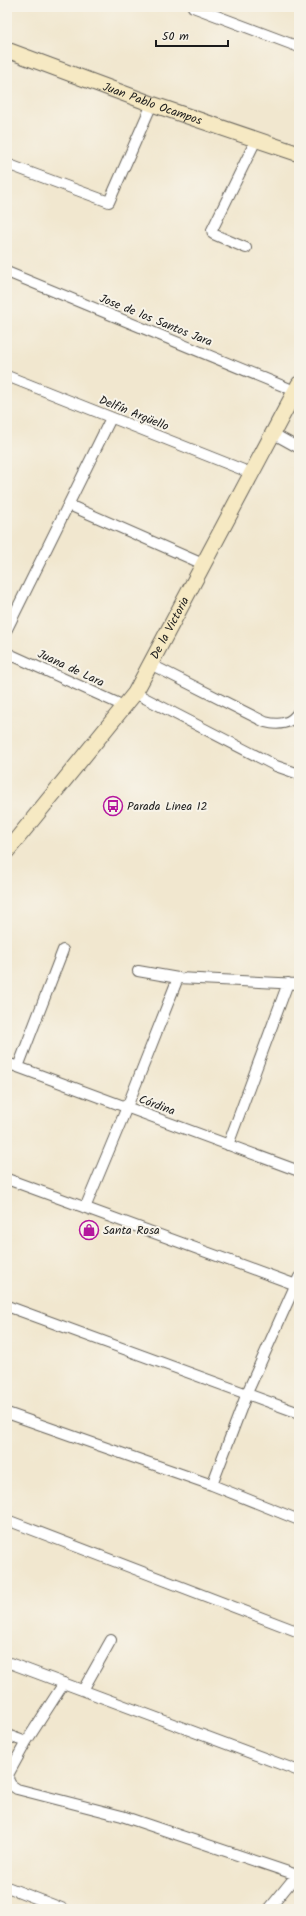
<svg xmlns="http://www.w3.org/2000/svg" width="306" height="1916" font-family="Kalam,sans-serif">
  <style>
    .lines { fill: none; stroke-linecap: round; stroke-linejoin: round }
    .street-casing { stroke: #67635b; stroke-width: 12 }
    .secondary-casing { stroke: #67635b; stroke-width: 17 }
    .street { stroke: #fff; stroke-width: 10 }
    .secondary { stroke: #f6e9c3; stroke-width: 15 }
    .labels { text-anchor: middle; stroke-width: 4; stroke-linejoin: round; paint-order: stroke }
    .street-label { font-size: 12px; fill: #1c1c1c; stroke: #f7f3e8 }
    .poi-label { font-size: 12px; fill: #1c1c1c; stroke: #f7f3e8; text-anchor: start }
  </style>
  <rect width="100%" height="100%" fill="#f7f3e8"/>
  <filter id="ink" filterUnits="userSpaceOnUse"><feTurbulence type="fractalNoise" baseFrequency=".025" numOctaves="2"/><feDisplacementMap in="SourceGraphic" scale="8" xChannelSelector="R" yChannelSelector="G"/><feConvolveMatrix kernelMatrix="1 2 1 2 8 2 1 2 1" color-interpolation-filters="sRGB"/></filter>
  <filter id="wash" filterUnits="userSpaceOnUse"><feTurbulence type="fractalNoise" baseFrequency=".012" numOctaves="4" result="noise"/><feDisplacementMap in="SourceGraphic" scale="16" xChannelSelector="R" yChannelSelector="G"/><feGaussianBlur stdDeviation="0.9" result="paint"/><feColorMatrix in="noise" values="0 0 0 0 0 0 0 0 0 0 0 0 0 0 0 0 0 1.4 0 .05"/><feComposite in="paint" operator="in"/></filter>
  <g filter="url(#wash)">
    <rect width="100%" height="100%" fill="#f1e7cf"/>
  </g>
  <g filter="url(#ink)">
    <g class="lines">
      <defs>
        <path id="street" d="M193 7 299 47
          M7 164 109 202 152 104
          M246 248 213 234 212 230 256 140
          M7 272 295 391
          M7 376 251 473
          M272 433 299 448
          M69 505 203 564
          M7 629 111 418
          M7 653 124 706
          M150 664 265 722C280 726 291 724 299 711
          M135 693 276 766 299 774
          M178 978 299 984
          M7 1063 299 1171
          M18 1067 63 950
          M228 1145 288 983
          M7 1179 299 1286
          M85 1208 127 1107 178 978 138 971
          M7 1306 299 1413
          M7 1413 212 1485 299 1520
          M212 1485 247 1393 299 1277
          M7 1520 299 1632
          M7 1662 299 1771
          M64 1683 26 1742 9 1773 8 1779 11 1785 17 1789 122 1816 297 1875
          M83 1690 111 1640
          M7 1735 26 1742
          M7 1887 64 1909
          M269 1909 299 1872"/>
        <g id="secondary">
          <path id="s1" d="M7 50 152 104 299 154"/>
          <path id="s2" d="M7 851 135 693 299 384"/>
        </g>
      </defs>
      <use href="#street" class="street-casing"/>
      <use href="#secondary" class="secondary-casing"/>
      <use href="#street" class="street"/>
      <use href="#secondary" class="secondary"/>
    </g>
  </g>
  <defs>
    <symbol id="bus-ring" viewBox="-11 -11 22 22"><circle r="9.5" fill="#f7f3e8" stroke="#b5179e" stroke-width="1.5"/><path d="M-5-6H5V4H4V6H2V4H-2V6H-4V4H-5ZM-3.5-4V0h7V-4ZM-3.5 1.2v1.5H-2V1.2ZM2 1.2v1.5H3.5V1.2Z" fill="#b5179e"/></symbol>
    <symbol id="shop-ring" viewBox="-11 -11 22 22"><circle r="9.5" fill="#f7f3e8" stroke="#b5179e" stroke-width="1.5"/><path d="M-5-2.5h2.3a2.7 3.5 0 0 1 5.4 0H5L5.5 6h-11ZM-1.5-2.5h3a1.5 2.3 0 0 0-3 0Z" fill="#b5179e"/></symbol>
  </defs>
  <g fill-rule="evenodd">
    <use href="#bus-ring" x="102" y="795" width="22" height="22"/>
    <use href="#shop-ring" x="78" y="1219" width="22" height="22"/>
  </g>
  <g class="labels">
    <g class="street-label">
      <text dy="4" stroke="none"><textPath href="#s1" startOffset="155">Juan Pablo Ocampos</textPath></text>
      <text transform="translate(156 320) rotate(22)" y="4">Jose de los Santos Jara</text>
      <text transform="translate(134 413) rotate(22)" y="4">Delfín Argüello</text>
      <text dy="4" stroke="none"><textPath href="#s2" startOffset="277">De la Victoria</textPath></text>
      <text transform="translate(71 668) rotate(25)" y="4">Juana de Lara</text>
      <text transform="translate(157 1105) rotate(20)" y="4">Córdina</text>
    </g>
    <g class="poi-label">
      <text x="127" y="810">Parada Linea 12</text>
      <text x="103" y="1234">Santa Rosa</text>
    </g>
  </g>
  <rect width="306" height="1916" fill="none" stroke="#f7f3e8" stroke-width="24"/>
  <path d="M156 40v6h72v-6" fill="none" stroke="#1c1c1c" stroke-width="2"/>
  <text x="162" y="40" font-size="12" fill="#1c1c1c" stroke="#f7f3e8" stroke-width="3" paint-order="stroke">50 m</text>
</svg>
